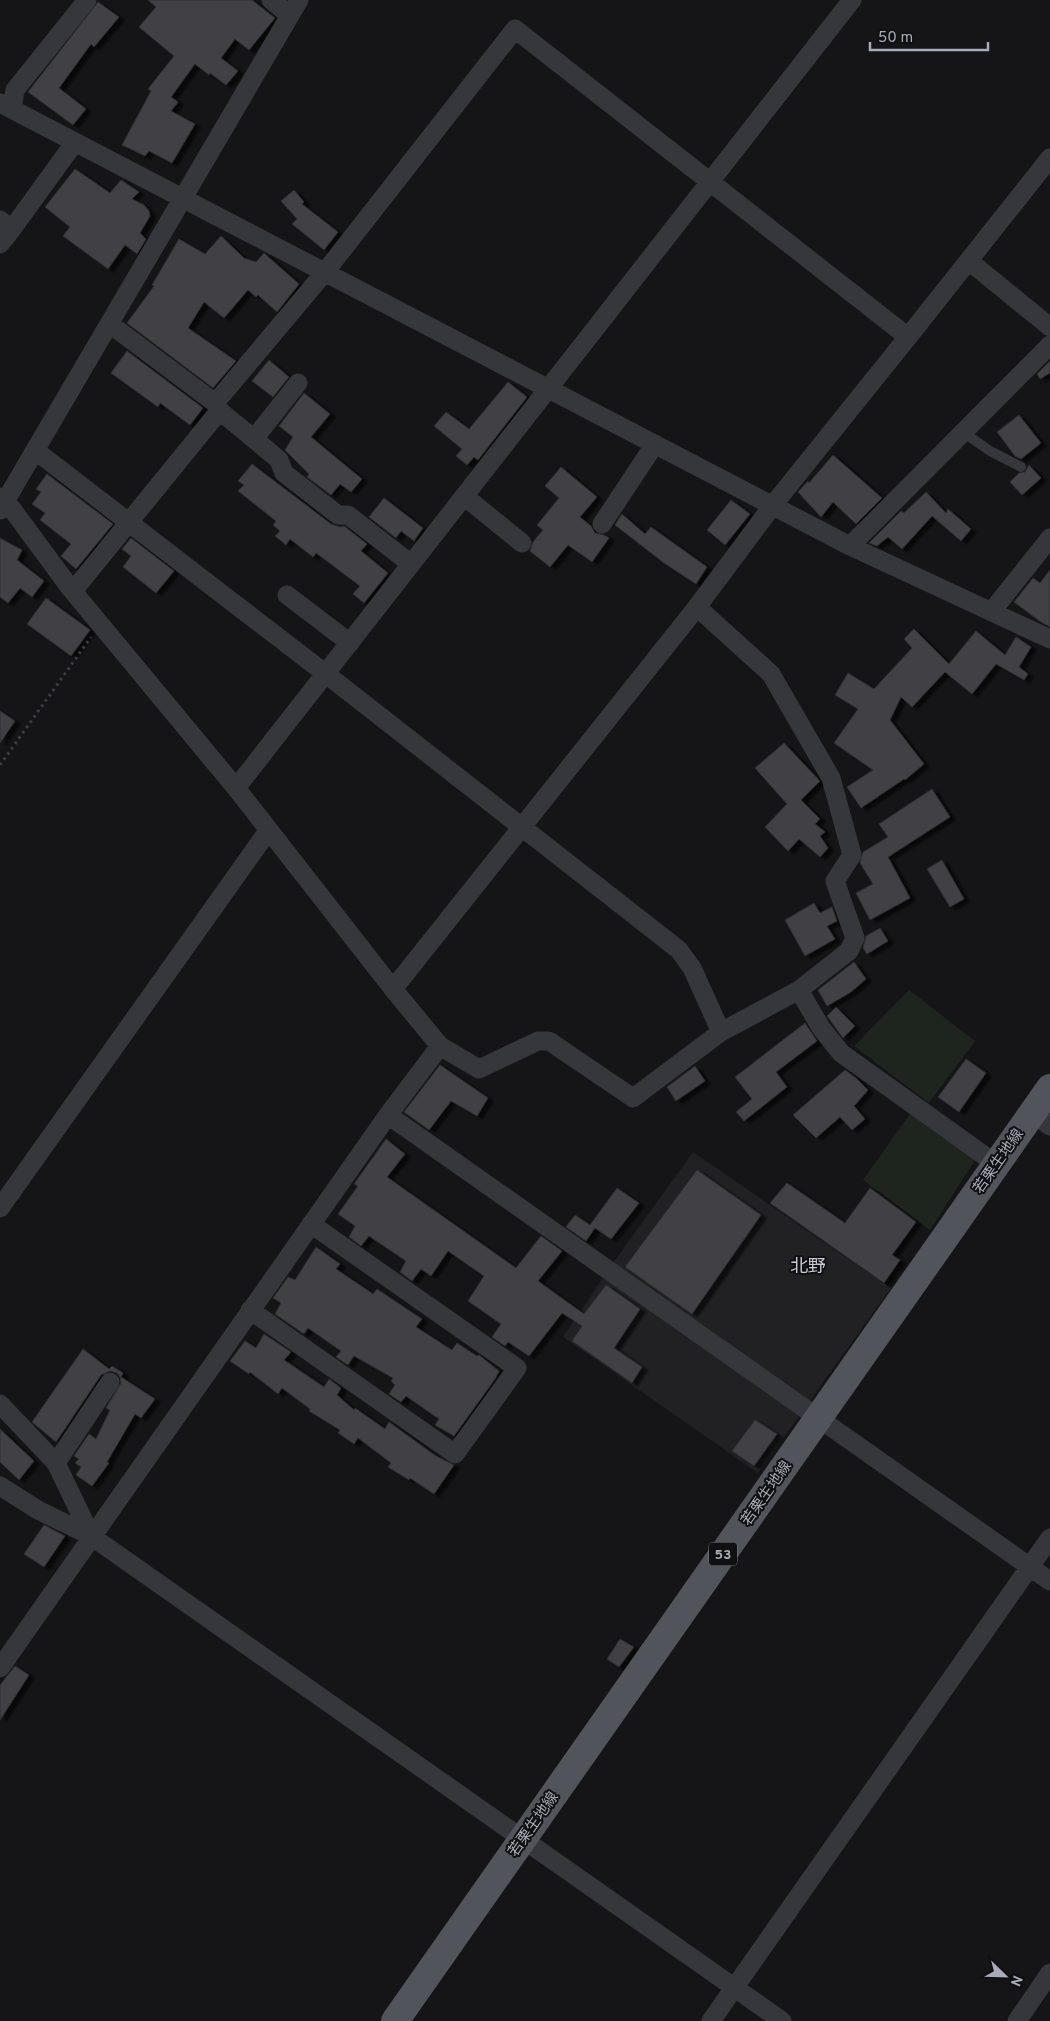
<svg xmlns="http://www.w3.org/2000/svg" width="1050" height="2021" font-family="Overpass,'Noto Sans JP',sans-serif">
  <style>
    .built { fill: #212124 }
    .green { fill: #1d251e }
    .building { fill: #3f4044; stroke: #2f2f33; filter: url(#shadow) }
    .lines { fill: none; stroke-linecap: round; stroke-linejoin: round }
    .path { stroke: #3c3e43; stroke-width: 3; stroke-dasharray: 2.5 4; stroke-linecap: butt }
    .service { stroke: #36373c; stroke-width: 10 }
    .minor { stroke: #36373c; stroke-width: 19 }
    .primary { stroke: #52545b; stroke-width: 28 }
    .labels { text-anchor: middle; stroke-width: 4; stroke-linejoin: round; paint-order: stroke }
    .shield { fill: #101012; stroke: #7a7d86; stroke-width: 1 }
    .shield-label { font-size: 14px; font-weight: bold; fill: #a7acb8 }
    .street-label { font-size: 15px; fill: #a7acb8; stroke: #101012 }
    .quarter-label { font-size: 18px; fill: #c8cbd4; stroke: #101012 }
  </style>
  <defs>
    <filter id="shadow"><feDropShadow dx="5.5" dy="3" stdDeviation="1" flood-color="#0009"/></filter>
  </defs>
  <rect width="100%" height="100%" fill="#151517"/>
  <path class="built" d="M693 1152 891 1288 758 1473 563 1337 613 1263Z"/>
  <path class="green" d="M909 990 975 1041 929 1103 854 1046Z
    M910 1114 975 1160 930 1230 863 1180Z"/>
  <path class="building" d="M148 0H252L275 18 249 50 235 39 221 58 238 71 226 85 210 73 209 75 195 64 171 97 178 102 171 111 195 124 172 163 149 151 145 156 122 145 151 91 148 89 174 56 139 27 156 7Z
    M98 2 119 17 94 47 91 44 59 88 86 109 73 125 28 92Z
    M75 169 110 193 121 180 139 192 132 199 144 205 149 211 150 216 140 233 146 239 137 254 125 245 108 269 63 236 70 227 45 207Z
    M294 190 304 202 302 204 338 232 324 250 292 224 297 219 281 201Z
    M221 236 244 258 256 262 264 253 265 254 299 284 277 312 258 295 256 297 248 290 224 318 204 302 188 328 236 361 213 388 127 323 154 286 152 285 179 239 205 254Z
    M127 351 203 408 190 425 160 403 158 407 111 373Z
    M269 360 289 377 273 397 252 381Z
    M1050 361V373L1040 379 1037 374Z
    M508 382 527 397 478 460 474 457 467 465 456 456 462 449 434 426 446 412 469 429Z
    M304 393 330 414 311 437 362 479 351 492 340 484 331 495 307 477 309 474 285 450 293 437 279 426Z
    M1019 415 1041 443 1021 459 1015 456 997 432Z
    M833 455 882 498 856 524 833 502 821 517 798 492 808 481 809 483Z
    M252 464 331 524 340 527 344 526 367 544 361 551 388 573 364 603 353 594 360 586 316 553 313 557 290 539 286 545 275 536 280 531 273 525 276 521 238 491 244 485 238 481Z
    M1029 465 1041 478 1022 495 1010 482 1019 473 1025 472Z
    M561 467 597 497 580 517 591 526 595 533 604 535 609 538 592 562 568 545 550 567 530 551 533 542 543 530 537 525 559 498 545 486Z
    M47 474 113 524 76 569 61 556 71 544 40 520 45 513 32 504 41 492 36 489Z
    M926 492 946 513 948 509 971 529 961 541 932 516 902 549 888 537 877 546 869 543 901 511 904 513Z
    M384 498 423 528 414 541 401 531 396 538 369 517Z
    M731 500 750 514 725 545 707 530Z
    M622 514 645 534 651 527 707 567 696 584 664 563 615 525Z
    M0 538 22 550 17 560 44 581 32 597 20 588 8 603 0 597Z
    M131 538 174 571 156 593 123 567 131 556 122 549Z
    M1050 570V627L1041 622 1014 602 1033 578 1040 583Z
    M46 598 90 630 71 656 27 624Z
    M914 629 949 664 976 631 1005 655 1016 637 1031 647 1019 667 1028 674 1024 680 996 664 972 694 945 672 912 707 901 697 890 720 924 764 905 780 904 779 861 808 847 787 873 770 834 743 858 709 835 695 848 673 874 689 912 648 904 639Z
    M0 711 15 721 0 743Z
    M784 743 820 781 801 800 820 819 815 824 825 832 820 836 828 848 820 857 799 839 788 851 765 827 787 804 755 768Z
    M932 789 950 817 888 857 910 898 870 920 856 893 873 884 860 863 863 852 888 837 879 824Z
    M942 860 964 899 950 907 927 869Z
    M814 903 820 913 832 907 837 921 827 926 835 939 805 956 785 920Z
    M880 928 888 941 867 954 863 948 866 936Z
    M854 962 866 979 851 992 827 1006 818 990Z
    M836 1007 855 1026 843 1038 827 1016Z
    M805 1023 817 1041 776 1072 787 1087 744 1121 736 1112 752 1099 735 1077Z
    M966 1059 986 1073 959 1112 938 1097Z
    M440 1065 488 1098 477 1116 451 1101 429 1130 404 1112Z
    M695 1066 705 1081 676 1101 667 1087Z
    M845 1070 856 1078 868 1090 854 1106 865 1119 852 1130 840 1117 816 1138 793 1115Z
    M386 1139 405 1154 387 1177 516 1268 541 1236 562 1251 538 1281 584 1314 606 1285 640 1309 614 1348 642 1367 632 1383 572 1341 582 1326 562 1313 529 1356 508 1342 505 1346 492 1337 501 1324 468 1301 484 1276 448 1251 431 1276 421 1269 412 1281 400 1272 406 1261 369 1236 361 1246 349 1237 355 1226 338 1214 358 1186 354 1184Z
    M697 1170 761 1215 692 1314 625 1267Z
    M787 1183 845 1223 870 1188 916 1222 892 1255 900 1260 884 1283 770 1203Z
    M617 1188 639 1203 611 1239 595 1228 586 1241 566 1227 575 1215 590 1225Z
    M316 1247 340 1264 336 1269 373 1294 377 1289 422 1319 416 1327 452 1350 457 1343 477 1356 479 1355 499 1371 495 1379 454 1436 435 1425 439 1419 406 1396 401 1402 389 1394 395 1385 391 1381 393 1378 354 1356 348 1365 336 1357 341 1351 308 1328 304 1334 275 1314 281 1303 273 1298 288 1277 295 1280Z
    M264 1334 291 1352 284 1360 324 1387 329 1379 341 1388 337 1395 354 1410 355 1408 385 1429 389 1422 436 1456 454 1465 434 1494 410 1478 409 1480 388 1467 391 1463 358 1438 354 1444 338 1433 340 1430 309 1411 310 1409 282 1388 278 1394 250 1372 249 1374 230 1361 245 1341 256 1348Z
    M83 1349 109 1369 112 1366 123 1373 121 1377 155 1399 141 1418 135 1414 107 1462 109 1463 92 1486 76 1475 81 1467 75 1463 79 1459 74 1456 89 1434 96 1439 110 1410 106 1408 121 1383 120 1377 117 1373 110 1371 101 1375 56 1442 32 1422Z
    M755 1420 777 1434 754 1466 732 1451Z
    M0 1429 34 1461 19 1480 0 1462Z
    M44 1525 65 1536 44 1567 24 1554Z
    M620 1639 634 1647 619 1667 607 1659Z
    M15 1666 29 1675 0 1720V1685Z"/>
  <g class="lines">
    <path class="path" d="M0 765 91 637"/>
    <path class="service" d="M963 432 990 451 1021 467"/>
    <path class="minor" d="M271 0 289 15
      M0 103 850 546 1050 639
      M12 109 15 90 87 0
      M0 220 12 229 75 142
      M0 244 12 229
      M969 261 1050 327
      M110 324 215 403 221 412 254 439 298 383
      M908 337 1050 158
      M215 403 325 272 515 29 908 337 773 505 697 607 393 989 440 1046 479 1069 538 1041H549L633 1098 721 1032 799 990 821 1028 841 1053 996 1164
      M254 439 279 460 284 473 338 515H348L411 564
      M36 451 326 674 679 950 692 968 721 1032
      M464 496 522 543
      M0 497 12 509 71 589 236 788 393 989
      M0 510 299 0
      M602 524 655 444
      M850 546 1050 345
      M73 591 220 410
      M287 595 350 643
      M697 607 771 674 831 778 852 855 835 881 855 938 849 951 799 990
      M992 611 1050 538
      M236 788 852 0
      M1032 1113 1050 1126
      M388 1115 1050 1581
      M0 1208 268 831
      M250 1310 455 1454 517 1368 311 1224
      M0 1404 56 1463 91 1536
      M56 1463 110 1382
      M0 1486 38 1510 91 1536 782 2021
      M0 1668 388 1115 440 1046
      M711 2021 1050 1538
      M1017 2021 1050 1973"/>
    <path class="primary" d="M395 2021 1050 1088"/>
  </g>
  <g class="labels">
    <rect class="shield" x="709" y="1542.5" width="28" height="23" rx="4"/>
    <g class="shield-label">
      <text x="723" y="1559">53</text>
    </g>
    <g class="street-label">
      <text transform="translate(998 1161) rotate(-55)" y="5">若栗生地線</text>
      <text transform="translate(766 1493) rotate(-55)" y="5">若栗生地線</text>
      <text transform="translate(533 1824) rotate(-55)" y="5">若栗生地線</text>
    </g>
    <g class="quarter-label">
      <text x="808" y="1272">北野</text>
    </g>
  </g>
  <g transform="translate(1005 1976) rotate(113)" stroke="#101012" stroke-width="4" paint-order="stroke">
  <path d="M0-4L9 19L0 12L-9 19Z" fill="#a7acb8"/>
  <text y="-8" font-size="14" font-weight="bold" text-anchor="middle" fill="#a7acb8">N</text>
  </g>
  <path d="M870 42v8h118v-8" fill="none" stroke="#a7acb8" stroke-width="2.5"/>
  <text x="878" y="42" font-size="15" fill="#a7acb8" stroke="#101012" stroke-width="4" paint-order="stroke">50 m</text>
</svg>
